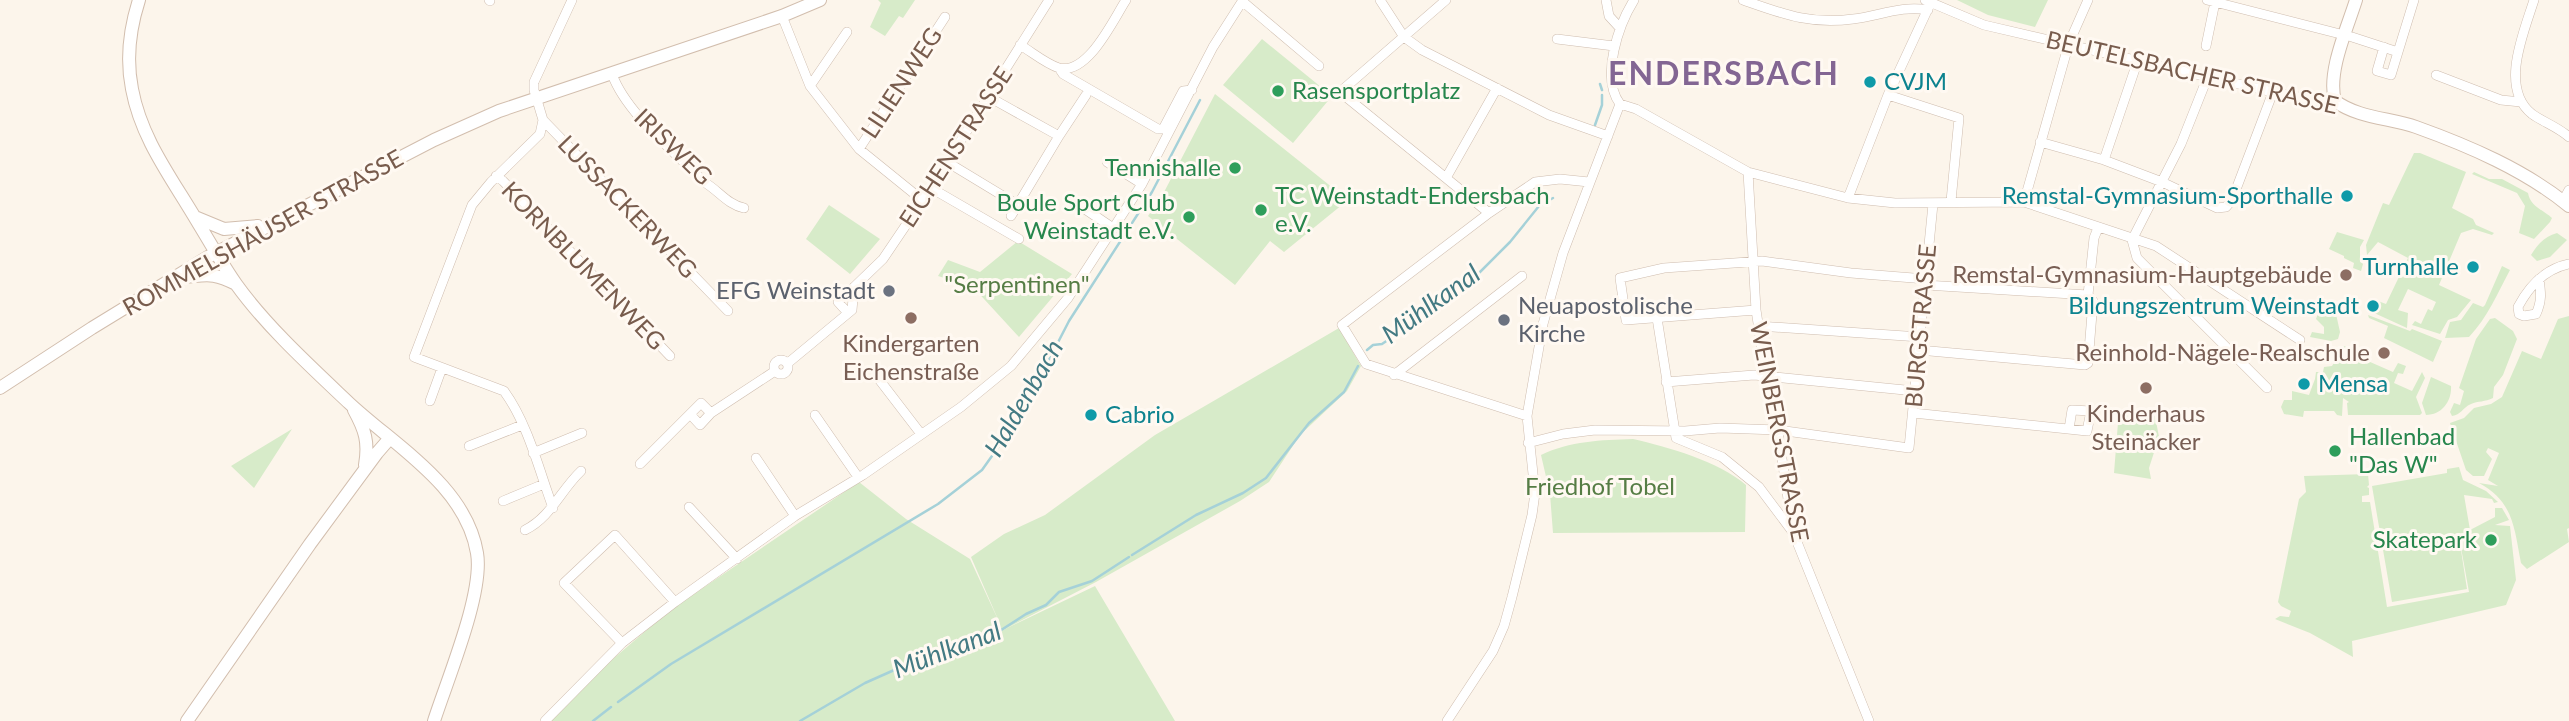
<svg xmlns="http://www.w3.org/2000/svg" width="2569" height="721" font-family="Lato,sans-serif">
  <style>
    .green { fill: #d7ebc9 }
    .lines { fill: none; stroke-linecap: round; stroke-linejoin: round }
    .stream { stroke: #a5d1d8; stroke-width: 2.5 }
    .street-casing { stroke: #cfbdaf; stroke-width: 10 }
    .secondary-casing { stroke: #d2beae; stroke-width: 14 }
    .street { stroke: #fff; stroke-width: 9 }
    .secondary { stroke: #fff; stroke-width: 12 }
    .culture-dot { fill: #0f9aa8; stroke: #fff9f2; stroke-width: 2.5 }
    .leisure-dot { fill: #2e9e5b; stroke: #fff9f2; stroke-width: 2.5 }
    .education-dot { fill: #8d6e63; stroke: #fff9f2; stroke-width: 2.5 }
    .worship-dot { fill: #6b7280; stroke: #fff9f2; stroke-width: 2.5 }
    .labels { text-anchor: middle; stroke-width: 6; stroke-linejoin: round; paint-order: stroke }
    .street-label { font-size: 24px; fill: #785c4d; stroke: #fff9f2 }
    .culture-label { font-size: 24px; fill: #0d838f; stroke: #fff9f2; text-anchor: start }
    .leisure-label { font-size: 24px; fill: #27864d; stroke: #fff9f2; text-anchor: start }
    .education-label { font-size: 24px; fill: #785e54; stroke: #fff9f2; text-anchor: end }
    .park-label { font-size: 24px; fill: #567d45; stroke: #fff9f2 }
    .worship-label { font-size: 24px; fill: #5b616d; stroke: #fff9f2; text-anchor: end }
    .water-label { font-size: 26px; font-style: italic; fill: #437a83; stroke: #fff9f2 }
    .district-label { font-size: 32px; font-weight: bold; letter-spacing: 2px; fill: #836693; stroke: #fff9f2 }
  </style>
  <rect width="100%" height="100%" fill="#fcf5eb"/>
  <path class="green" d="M878 0H915L903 18 899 16 885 36 870 27 881 3Z
    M1957 0H2048L2035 27 1988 15Z
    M1262 39 1332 96 1293 143 1223 85Z
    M1215 94 1348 200 1284 252 1270 241 1235 285 1148 216 1162 196Z
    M2414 153H2420L2466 172 2452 208 2473 219 2476 225 2494 233 2492 235 2473 229 2461 233 2439 285 2471 300 2457 317 2448 320 2440 334 2412 325 2415 321 2421 324 2428 309 2432 311 2436 302 2408 289 2398 310 2408 313 2407 328 2372 312 2378 301 2386 304 2408 258 2378 242 2367 255 2366 245 2383 203 2389 205Z
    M2474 172 2489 179H2502L2528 193C2530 206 2543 210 2552 218L2550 222 2534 239 2519 233 2525 206 2517 193 2472 174Z
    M829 205 880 239 850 274 806 239Z
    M2337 232 2364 240 2360 247V261L2363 264 2361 271 2353 268 2354 263 2344 258V256L2329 249Z
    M2557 233 2567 240 2550 257 2537 261 2531 255C2538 244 2545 236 2557 233Z
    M1018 241 1072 274 1019 337 973 287 938 276 948 260 980 272Z
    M2502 266 2510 270C2497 294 2488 317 2469 337L2445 338 2450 322 2461 320 2473 303 2483 307 2485 305Z
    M2320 308 2336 314 2340 332 2338 339 2331 341 2310 337 2312 332 2324 334V327L2316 319Z
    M2368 315 2410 331 2412 329 2442 341 2433 362 2384 338 2388 326 2369 318Z
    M2569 316V528L2567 529 2569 542 2527 569 2521 563C2514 528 2514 502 2479 483L2498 486 2488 480 2499 453 2488 448 2486 452 2492 459 2484 476H2473L2466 470 2450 423 2464 418 2474 408 2491 404 2502 397 2522 351 2541 359 2558 319Z
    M2495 318 2513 331 2517 339 2503 375 2494 387 2493 398C2485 402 2478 401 2471 404 2462 408 2461 415 2452 416L2450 412 2454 403 2460 405 2464 391 2459 388 2476 339 2490 319Z
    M1339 328 1361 366 1347 391 1300 435 1269 482 1240 501 1096 582 1003 630 1095 586 1175 721H548L593 676 669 611 859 482 906 519 970 559 1000 624 971 557 1004 534 1045 515 1155 435Z
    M2344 346 2363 354 2361 358 2393 372 2398 363 2406 366 2403 374 2398 373 2394 383 2412 391 2422 372 2425 378 2416 397 2422 413 2420 415H2348L2347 403 2349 402 2343 398 2342 416 2337 415 2334 411H2304L2303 417 2284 414 2281 407 2284 400H2292V391L2309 395 2315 379 2316 372H2323L2324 367 2332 366Z
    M2431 377 2451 386C2452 401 2442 415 2426 415L2422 403Z
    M2119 410 2143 411 2155 416 2159 437 2149 468 2151 479 2114 473Z
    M292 429 254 488 231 466Z
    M1633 439C1668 447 1718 461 1746 485L1745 532 1553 533 1550 494 1541 455C1570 441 1601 440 1633 439Z
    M2459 467 2463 480 2486 491 2498 502 2494 503 2492 499 2464 495 2470 530 2495 517V508H2502L2509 520 2495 525 2510 526 2516 580 2506 605 2352 641 2353 657 2310 633 2275 619 2280 616 2289 617 2291 611 2281 606 2278 602 2299 499 2306 492 2304 476 2368 474 2369 485 2367 487 2369 488V495L2362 496V502H2370L2387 607 2469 592 2458 531 2467 589 2392 602 2372 486 2447 473V469Z"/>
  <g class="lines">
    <path class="stream" d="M1600 84 1602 90
      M1595 125 1602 105V95
      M1367 350 1373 345 1382 344 1435 308 1478 274 1510 242 1539 206 1553 198
      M1132 555 1196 515 1243 493 1266 478 1309 423 1344 392 1358 366
      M618 702 671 664 938 504 982 470 1019 418 1069 321 1152 192 1200 100
      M593 721 611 707
      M800 721 865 683 937 651 963 649 984 641 1026 614 1046 605 1059 592 1092 581 1129 557"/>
    <defs>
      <path id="street" d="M489 0 490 1
        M572 0 534 82V90L543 120 728 311
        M1380 0 1404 37 1422 50 1549 115 1608 136
        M1446 0 1340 92 1489 213
        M1606 0 1609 16 1620 28
        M1743 0C1783 14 1810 25 1853 19 1879 16 1902 5 1928 10
        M1925 0 1984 25 2273 92 2319 101H2335
        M2207 0 2352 37 2398 52 2414 0
        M2534 0C2524 32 2499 88 2532 114 2543 122 2558 127 2569 137
        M1242 1 1319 66
        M782 16 810 86 859 149 922 200
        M1557 39 1614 46
        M1020 45C1032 52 1046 64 1059 68 1088 75 1113 20 1126 0
        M2206 46 2215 2
        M2384 47 2377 71 2391 75 2398 52
        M1059 68 1063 74 1158 129H1163L1183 91 1192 90
        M612 74C626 113 675 152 704 182 718 190 728 205 744 208
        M2436 75 2501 100 2521 102
        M810 86 847 32
        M1888 95 1959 118 1951 201
        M989 97 1059 136
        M1620 104 1636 109 1748 172 1848 198 1895 203 2024 202 2156 246 2300 340
        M543 120 540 134 491 182 472 205 414 357 504 391C528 424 539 470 553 508
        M2040 142 2104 160 2162 182 2217 208 2226 207 2232 200 2273 92
        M859 149 945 17
        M2104 160 2138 60
        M947 162 1018 205
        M1107 162 1142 184
        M1748 172 1756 310 1766 376 1779 439 1793 532 1869 721
        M496 176 503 181 670 356
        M1446 178 1497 88
        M931 188 1019 239
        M1848 198 1888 95 1932 0
        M2563 201 2569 190
        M2024 202 2069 43 2088 0
        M1076 203 1113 228
        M1011 216 1059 136 1086 95
        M2132 240 2137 258 2267 388
        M2132 240 2181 144 2208 76
        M2539 279C2541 293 2542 301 2536 314L2524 316 2519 314 2518 307C2529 286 2545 269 2569 264
        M1925 285 2088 295
        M1756 310 1626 320 1620 278 1664 268 1762 261 1851 273 1926 279
        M848 313 838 302 854 287
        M1657 318 1676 438 1722 457 1759 487 1792 531
        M1758 326 1920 337
        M1919 350 2085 365 2088 363 2093 301 2088 295 2094 238 2098 228
        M774 367a7 7 0 1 1 14 0a7 7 0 1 1-14 0Z
        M788 363 852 310 854 287 883 259 931 188 1049 0
        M1394 375 1522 276
        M878 378 921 434
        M1666 382 1754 375 1915 391
        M430 401 442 368
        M1913 413 2087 431 2091 411 2072 410 2069 429
        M690 414 700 425 711 413 775 371
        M815 415 858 477
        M1527 416 1366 364 1342 325 1489 213 1535 182 1560 179 1589 182
        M1528 443 1563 434 1595 430 1685 431 1720 428 1778 430 1909 448 1933 204
        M469 446 522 425
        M533 453 582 433
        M756 458 795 516
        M640 464 701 403 711 413
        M503 501 544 484
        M689 507 737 559
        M525 530C551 517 560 491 581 471
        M622 643 564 583 615 535 675 602
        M545 721 622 643 675 602 795 516 863 475 961 407 1011 366 1068 298 1142 184 1213 47 1243 0
        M1447 721 1493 651 1504 626 1512 597 1532 515 1535 493 1527 416 1543 324 1563 253 1620 104C1600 77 1619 24 1634 0"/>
      <path id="secondary" d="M139 0C130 28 126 59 132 89 140 132 163 166 186 203 203 230 218 258 236 284 266 326 311 367 349 403 395 446 466 486 477 553 484 593 447 680 434 721
        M2356 0C2347 29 2327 72 2335 101 2358 118 2390 118 2416 127 2469 146 2525 170 2569 206
        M195 217 224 229 258 226
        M180 277C206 276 211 271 236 284
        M0 388 92 328 208 257 434 140 499 111 782 16 820 0
        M354 410C365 430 369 442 365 465
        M187 721 310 544 377 453 390 438"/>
    </defs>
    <use href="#street" class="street-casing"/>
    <use href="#secondary" class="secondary-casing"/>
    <use href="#street" class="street"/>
    <use href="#secondary" class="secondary"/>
  </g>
  <g class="culture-dot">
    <circle cx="1870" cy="82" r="7"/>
    <circle cx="2347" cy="196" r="7"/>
    <circle cx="2473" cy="267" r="7"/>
    <circle cx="2373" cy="306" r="7"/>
    <circle cx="2304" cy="384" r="7"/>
    <circle cx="1091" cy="415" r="7"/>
  </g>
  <g class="leisure-dot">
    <circle cx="1278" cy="91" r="7"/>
    <circle cx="1235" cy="168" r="7"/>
    <circle cx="1261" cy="210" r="7"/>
    <circle cx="1189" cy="217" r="7"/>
    <circle cx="2335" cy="451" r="7"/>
    <circle cx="2491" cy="540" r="7"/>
  </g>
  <g class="education-dot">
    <circle cx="2346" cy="275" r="7"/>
    <circle cx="911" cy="318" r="7"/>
    <circle cx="2384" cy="353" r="7"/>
    <circle cx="2146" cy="388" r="7"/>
  </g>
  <g class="worship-dot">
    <circle cx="889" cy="291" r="7"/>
    <circle cx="1504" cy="320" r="7"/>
  </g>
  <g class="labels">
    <g class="street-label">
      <text transform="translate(2192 73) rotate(13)" y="8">BEUTELSBACHER STRASSE</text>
      <text transform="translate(902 83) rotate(-57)" y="8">LILIENWEG</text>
      <text transform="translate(673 147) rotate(44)" y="8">IRISWEG</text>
      <text transform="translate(956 147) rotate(-57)" y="8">EICHENSTRASSE</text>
      <text transform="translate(627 207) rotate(46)" y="8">LUSSACKERWEG</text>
      <text transform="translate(263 233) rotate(-29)" y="8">ROMMELSHÄUSER STRASSE</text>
      <text transform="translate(583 266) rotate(46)" y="8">KORNBLUMENWEG</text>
      <text transform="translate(1921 326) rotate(-85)" y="8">BURGSTRASSE</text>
      <text transform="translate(1779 432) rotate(79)" y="8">WEINBERGSTRASSE</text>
    </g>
    <g class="culture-label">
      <text x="1884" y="90">CVJM</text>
      <text x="2333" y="204" text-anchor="end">Remstal-Gymnasium-Sporthalle</text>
      <text x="2459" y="275" text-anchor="end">Turnhalle</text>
      <text x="2359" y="314" text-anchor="end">Bildungszentrum Weinstadt</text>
      <text x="2318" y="392">Mensa</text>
      <text x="1105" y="423">Cabrio</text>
    </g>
    <g class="leisure-label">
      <text x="1292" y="99">Rasensportplatz</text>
      <text x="1221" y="176" text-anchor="end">Tennishalle</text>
      <text x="1275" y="204">TC Weinstadt-Endersbach<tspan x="1275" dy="28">e.V.</tspan></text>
      <text x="1175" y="211" text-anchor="end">Boule Sport Club<tspan x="1175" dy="28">Weinstadt e.V.</tspan></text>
      <text x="2349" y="445">Hallenbad<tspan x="2349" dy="28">"Das W"</tspan></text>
      <text x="2477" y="548" text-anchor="end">Skatepark</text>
    </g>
    <g class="education-label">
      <text x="2332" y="283">Remstal-Gymnasium-Hauptgebäude</text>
      <text x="911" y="352" text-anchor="middle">Kindergarten<tspan x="911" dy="28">Eichenstraße</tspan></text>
      <text x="2370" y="361">Reinhold-Nägele-Realschule</text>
      <text x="2146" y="422" text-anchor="middle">Kinderhaus<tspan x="2146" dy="28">Steinäcker</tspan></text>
    </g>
    <g class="park-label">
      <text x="1017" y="293">"Serpentinen"</text>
      <text x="1600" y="495">Friedhof Tobel</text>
    </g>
    <g class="worship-label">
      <text x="875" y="299">EFG Weinstadt</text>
      <text x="1518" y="314" text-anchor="start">Neuapostolische<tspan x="1518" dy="28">Kirche</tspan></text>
    </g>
    <g class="water-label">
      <text transform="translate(1431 304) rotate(-36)" y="9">Mühlkanal</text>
      <text transform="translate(1024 398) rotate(-60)" y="9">Haldenbach</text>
      <text transform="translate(947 650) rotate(-21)" y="9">Mühlkanal</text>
    </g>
    <g class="district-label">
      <text x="1724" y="85">ENDERSBACH</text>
    </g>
  </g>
</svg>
